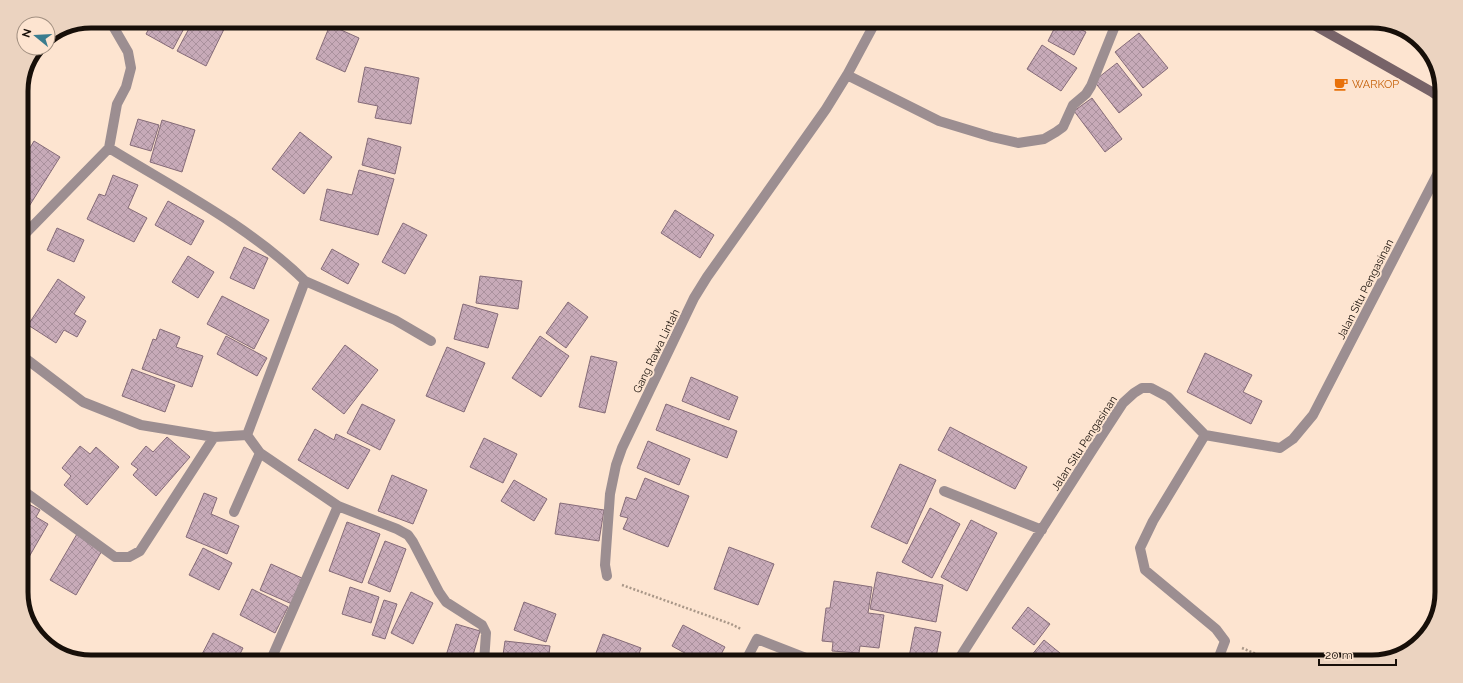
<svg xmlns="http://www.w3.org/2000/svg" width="1463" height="683" font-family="Raleway,sans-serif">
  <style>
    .building { fill: url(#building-cross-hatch); stroke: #856b78 }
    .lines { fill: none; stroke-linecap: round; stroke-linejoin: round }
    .path { stroke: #a99788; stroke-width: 2.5; stroke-dasharray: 2 2; stroke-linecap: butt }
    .street { stroke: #9c8e91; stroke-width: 10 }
    .secondary { stroke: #776368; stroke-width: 10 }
    .labels { text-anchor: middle; stroke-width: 4; stroke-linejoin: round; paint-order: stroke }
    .food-label { font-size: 11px; fill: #c56008; stroke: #fde4d0; text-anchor: start }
    .street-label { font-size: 11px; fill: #170f09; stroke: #fde4d0 }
    .rim { fill: none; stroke: #170f09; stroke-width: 5 }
  </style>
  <defs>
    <pattern id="building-cross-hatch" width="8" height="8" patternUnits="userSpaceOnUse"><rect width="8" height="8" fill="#c7aab8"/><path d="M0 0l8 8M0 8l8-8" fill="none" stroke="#aa919d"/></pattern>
  </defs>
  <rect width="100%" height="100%" fill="#fde4d0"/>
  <path class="building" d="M129 21H146L137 29Z
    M153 21H188L173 49 146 34Z
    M193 21H228L206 66 177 51Z
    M1058 21H1064L1086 32 1074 55 1048 41Z
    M330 25 359 38 345 72 316 59Z
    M1402 28 1414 39V40L1400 32Z
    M1139 33 1168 68 1143 88 1115 52Z
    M1042 45 1077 68 1061 91 1027 69Z
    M1117 63 1142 95 1119 113 1094 81Z
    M365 67 419 78 411 124 375 118 378 106 358 102Z
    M1092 98 1122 139 1105 152 1074 111Z
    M138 119 159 125 151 151 130 145Z
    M162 120 195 130 182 172 150 162Z
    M300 132 332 157 304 194 272 169Z
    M368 138 401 147 395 174 362 165Z
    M34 141 60 157 28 208 21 204V163Z
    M359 170 394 179 378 235 320 220 327 189 352 195Z
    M113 175 138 185 128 208 147 218 134 242 87 219 99 194 105 196Z
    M168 201 204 221 191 245 155 225Z
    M675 210 714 235 700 258 661 233Z
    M403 223 427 235 405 274 382 262Z
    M57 228 84 240 74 262 47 250Z
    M244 247 268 258 254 289 230 278Z
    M332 249 359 264 348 284 321 269Z
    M188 256 214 272 198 298 172 282Z
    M480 276 522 281 518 309 476 303Z
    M58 279 85 297 74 314 86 321 77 337 64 330 56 343 28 325Z
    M222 296 269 320 254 349 207 324Z
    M568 302 588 317 566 348 546 333Z
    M463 304 498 314 488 348 454 339Z
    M160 329 180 337 176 347 203 356 192 387 142 369 153 339 156 340Z
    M226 336 267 358 257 376 217 354Z
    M540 336 569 356 541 397 512 378Z
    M345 345 378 370 344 414 312 389Z
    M447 347 485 363 464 412 426 396Z
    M1205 353 1252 375 1243 392 1262 401 1251 424 1187 392Z
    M591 356 617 362 605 413 579 407Z
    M132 369 175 385 165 412 122 396Z
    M691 377 738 397 729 420 682 401Z
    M21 388 28 392 21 403Z
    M362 404 395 420 380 450 347 433Z
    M666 404 737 431 727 458 656 430Z
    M950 427 1027 467 1015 489 938 450Z
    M315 429 334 440 336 434 370 450 348 489 298 460Z
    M167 437 190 457 156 496 133 475 138 469 131 464 146 446 153 452Z
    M484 438 517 454 503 483 470 467Z
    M648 441 690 459 679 485 637 468Z
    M80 446 90 454 96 447 119 467 87 505 64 485 71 476 62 468Z
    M900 464 936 480 907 544 871 527Z
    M392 475 427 490 413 524 378 511Z
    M645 478 689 496 668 547 623 529 628 518 620 516 626 497 636 500Z
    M514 480 547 499 534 521 501 501Z
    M204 493 217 498 211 514 239 526 227 554 186 537Z
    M21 500 40 510 36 517 48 524 29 557 21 552Z
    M560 503 604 510 599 541 555 534Z
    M930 508 960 524 932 578 902 562Z
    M971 520 997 533 967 591 941 577Z
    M347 522 380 534 362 583 329 571Z
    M77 534 103 549 76 595 50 580Z
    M385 541 406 549 390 592 368 583Z
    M729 547 774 564 758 605 714 589Z
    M203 548 232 563 219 590 189 575Z
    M271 564 304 579 292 604 260 590Z
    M877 572 943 585 936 622 870 609Z
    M834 581 872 587 868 613 884 615 879 648 860 646 859 653 832 651 833 642 822 641 826 608H830Z
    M350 587 379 597 371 623 342 614Z
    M252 589 288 607 275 633 240 615Z
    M411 592 433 603 413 644 391 633Z
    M384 600 397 604 385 639 372 635Z
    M524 602 556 614 546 642 514 630Z
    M1028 607 1050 624 1034 645 1012 628Z
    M456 624 480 631 471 662H444Z
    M683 625 725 647 717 662H701L672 646Z
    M915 627 941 632 935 662H908Z
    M213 633 243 648 236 662H198Z
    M603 634 641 648 636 662H620L596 653Z
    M1044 640 1071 662H1026Z
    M505 641 550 646 548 662H502Z
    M643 654 673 662H641Z"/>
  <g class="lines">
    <path class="path" d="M622 585 731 624 741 629
      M1242 648 1276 662"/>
    <path class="street" d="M110 21 128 52 131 68 126 87 117 104 109 148C176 189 249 226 305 281L247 435 260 453 338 506 397 529 408 535 413 542 439 592 446 602 482 625 486 633 484 662
      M847 75 939 121 992 137 1018 143 1044 139 1056 132 1063 127 1073 105 1086 94 1091 86 1117 21
      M21 238 109 148
      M305 281 395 320 431 341
      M21 355 83 402 141 425 214 437 247 435
      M1205 435 1153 521 1140 548 1145 570 1216 629 1225 641 1217 662
      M21 489 115 557H129L140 551 214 437
      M944 491 1042 530
      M234 512 260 453
      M607 576 605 565 610 494 616 465 622 448 694 298 707 277 826 109 847 75 876 21
      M270 662 338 506
      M745 662 757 639 816 662
      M957 662 1093 449 1123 403 1134 393 1142 388H1151L1168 397 1205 435 1280 448 1293 439 1313 415 1442 165"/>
    <path class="secondary" d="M1307 21 1432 92 1442 99"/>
  </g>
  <defs>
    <symbol id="cafe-bare" viewBox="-9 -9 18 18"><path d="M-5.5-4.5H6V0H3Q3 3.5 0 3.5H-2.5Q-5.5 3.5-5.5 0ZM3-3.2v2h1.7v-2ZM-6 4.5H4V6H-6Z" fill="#e8710a" stroke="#fde4d0" stroke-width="2.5" paint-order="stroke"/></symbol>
  </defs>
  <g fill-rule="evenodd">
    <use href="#cafe-bare" x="1331" y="74" width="20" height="20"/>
  </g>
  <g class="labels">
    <g class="food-label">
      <text x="1352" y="88">WARKOP</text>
    </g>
    <g class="street-label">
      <text transform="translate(1365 289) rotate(-63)" y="4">Jalan Situ Pengasinan</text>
      <text transform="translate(656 351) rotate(-64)" y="4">Gang Rawa Lintah</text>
      <text transform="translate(1084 443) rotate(-57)" y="4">Jalan Situ Pengasinan</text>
    </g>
  </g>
  <path d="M0 0H1463V683H0ZM91 28H1372A63 63 0 0 1 1435 91V592A63 63 0 0 1 1372 655H91A63 63 0 0 1 28 592V91A63 63 0 0 1 91 28Z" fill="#ebd3c0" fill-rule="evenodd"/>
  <path class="rim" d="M91 28H1372A63 63 0 0 1 1435 91V592A63 63 0 0 1 1372 655H91A63 63 0 0 1 28 592V91A63 63 0 0 1 91 28Z"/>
  <g transform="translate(36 36) rotate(288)"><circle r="19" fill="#fde4d0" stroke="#a18f80"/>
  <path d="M0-3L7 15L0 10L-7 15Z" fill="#3a7c8e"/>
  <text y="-6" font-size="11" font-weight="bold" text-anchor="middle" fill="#170f09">N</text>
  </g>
  <path d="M1319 659v6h77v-6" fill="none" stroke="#170f09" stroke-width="2"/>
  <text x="1325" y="659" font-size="12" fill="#170f09" stroke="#fde4d0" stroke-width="3" paint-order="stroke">20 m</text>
</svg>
